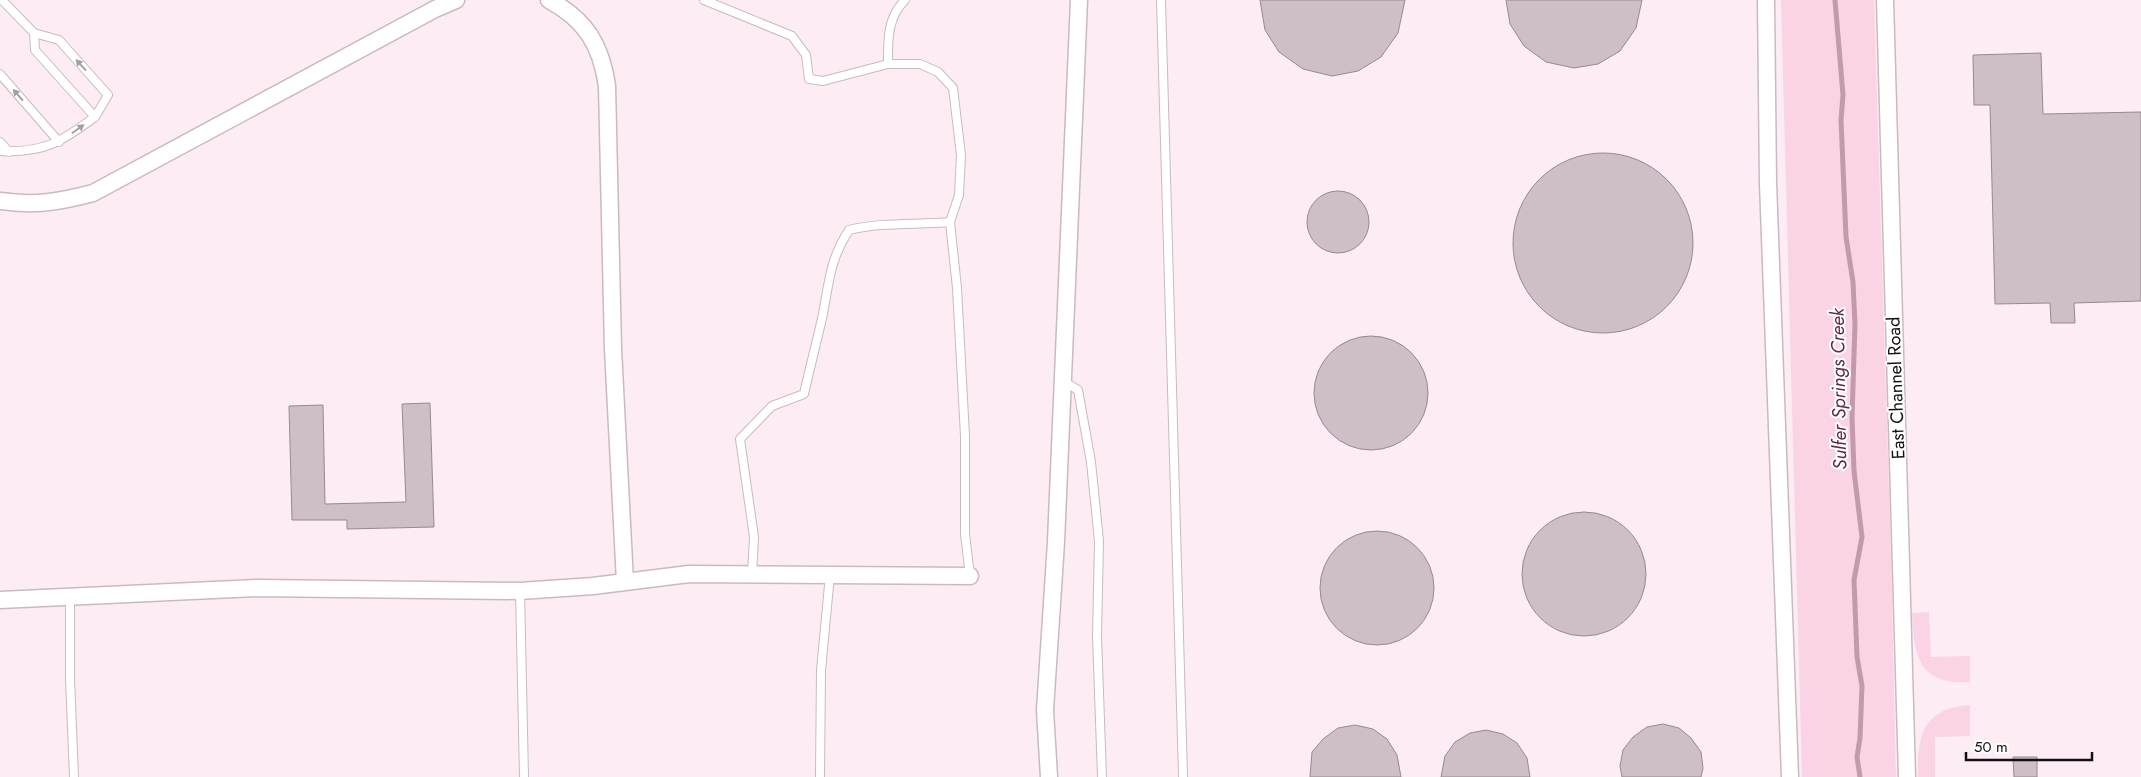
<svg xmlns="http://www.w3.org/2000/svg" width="2141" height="777" font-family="Jost,sans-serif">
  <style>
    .green { fill: #fad3e4 }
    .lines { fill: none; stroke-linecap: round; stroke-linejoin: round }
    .stream { stroke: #c399ac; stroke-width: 5 }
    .building { fill: #cebec5; stroke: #98898f }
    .service-casing { stroke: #c9bac0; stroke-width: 10 }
    .minor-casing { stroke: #c9bac0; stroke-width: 19 }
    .service { stroke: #fff; stroke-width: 8 }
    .minor { stroke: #fff; stroke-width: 16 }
    .oneway { fill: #a19fa0 }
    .labels { text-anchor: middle; stroke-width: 4; stroke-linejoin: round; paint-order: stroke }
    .street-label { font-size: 18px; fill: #140f11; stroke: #fff }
    .water-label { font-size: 19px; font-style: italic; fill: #602a46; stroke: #fff }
  </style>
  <rect width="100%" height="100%" fill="#fdecf3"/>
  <path class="green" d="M1781 0H1874L1891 557 1896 777H1802Z
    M1929 612 1931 657 1970 656V682C1918 685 1914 656 1912 613Z
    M1970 705V736L1935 737V777H1918C1917 736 1923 708 1970 705Z"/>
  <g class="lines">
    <path class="stream" d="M1835 0 1843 95 1841 120 1846 237 1853 282 1855 324 1852 417 1854 471 1862 537 1854 580 1857 657 1862 686 1860 738 1857 757 1860 777"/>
  </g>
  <path class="building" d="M1260 0H1405L1398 33 1381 57 1358 71 1332 76 1303 69 1279 52 1265 30Z
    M1506 0H1642L1636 28 1620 51 1598 64 1574 68 1546 62 1524 46 1510 24Z
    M2041 53 2043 114 2141 112V301L2074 303 2075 323H2051L2050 303 1995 304 1990 105H1974L1973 55Z
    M1513 243a90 90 0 1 1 180 0a90 90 0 1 1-180 0Z
    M1307 222a31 31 0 1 1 62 0a31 31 0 1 1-62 0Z
    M1314 393a57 57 0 1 1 114 0a57 57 0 1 1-114 0Z
    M430 403 434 527 347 529V520H292L289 406 323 405 325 504 406 502 402 404Z
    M1522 574a62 62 0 1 1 124 0a62 62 0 1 1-124 0Z
    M1320 588a57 57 0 1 1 114 0a57 57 0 1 1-114 0Z
    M1663 724 1679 728 1691 738 1701 752 1703 768 1701 777H1622L1620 766 1623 750 1633 737 1647 727Z
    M1355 725 1373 729 1387 739 1397 755 1401 777H1310L1312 752 1323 739 1338 728Z
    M1486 730 1503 734 1517 743 1527 758 1530 777H1441L1445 756 1455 742 1470 733Z
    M2013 757H2037V777H2014Z"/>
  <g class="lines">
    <defs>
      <path id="service" d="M704 0 792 36 806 55 809 79 823 81 888 64
        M905 0C887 18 888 40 888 64H920L938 72 953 88 961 155 959 195 950 222 957 288 965 436V534L970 576
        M1161 0 1183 777
        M34 33 59 40 108 95 95 117
        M0 74 59 142
        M0 142 9 152
        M0 151C45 153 60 142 95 117L35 50 34 33 2 0
        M1063 381 1078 390 1091 462 1099 541 1097 636 1102 777
        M752 575 754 537 740 439 772 406 804 394C810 367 817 341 823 314 829 282 830 259 849 230 882 222 916 225 950 222
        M520 591 524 777
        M70 597V678L74 777
        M820 777 821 670 830 575"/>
      <path id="minor" d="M549 0C586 20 601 45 607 86L613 349 625 582
        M1766 0 1768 183 1790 777
        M1885 0 1907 777
        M0 201C35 206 59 202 93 193L435 9 456 0
        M0 600 258 588 520 591 593 586 689 574 970 576
        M1049 777 1045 710 1056 542 1079 0"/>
    </defs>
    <use href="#service" class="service-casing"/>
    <use href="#minor" class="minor-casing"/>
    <use href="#service" class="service"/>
    <use href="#minor" class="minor"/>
  </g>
  <defs><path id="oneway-solid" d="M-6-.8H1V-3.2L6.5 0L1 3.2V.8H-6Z" transform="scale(1.25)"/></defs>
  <g class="oneway">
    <use href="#oneway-solid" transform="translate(81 65) rotate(-132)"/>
    <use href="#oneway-solid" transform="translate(18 95) rotate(-131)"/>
    <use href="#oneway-solid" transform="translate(78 129) rotate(-35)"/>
  </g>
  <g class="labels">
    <g class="street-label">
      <text transform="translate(1896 388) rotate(-92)" y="6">East Channel Road</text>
    </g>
    <g class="water-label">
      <text transform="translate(1838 389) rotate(-91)" y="7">Sulfer Springs Creek</text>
    </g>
  </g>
  <path d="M1966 752v8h126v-8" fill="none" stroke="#140f11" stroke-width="2.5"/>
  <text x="1974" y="752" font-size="15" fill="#140f11" stroke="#ffffff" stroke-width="4" paint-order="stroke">50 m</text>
</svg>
